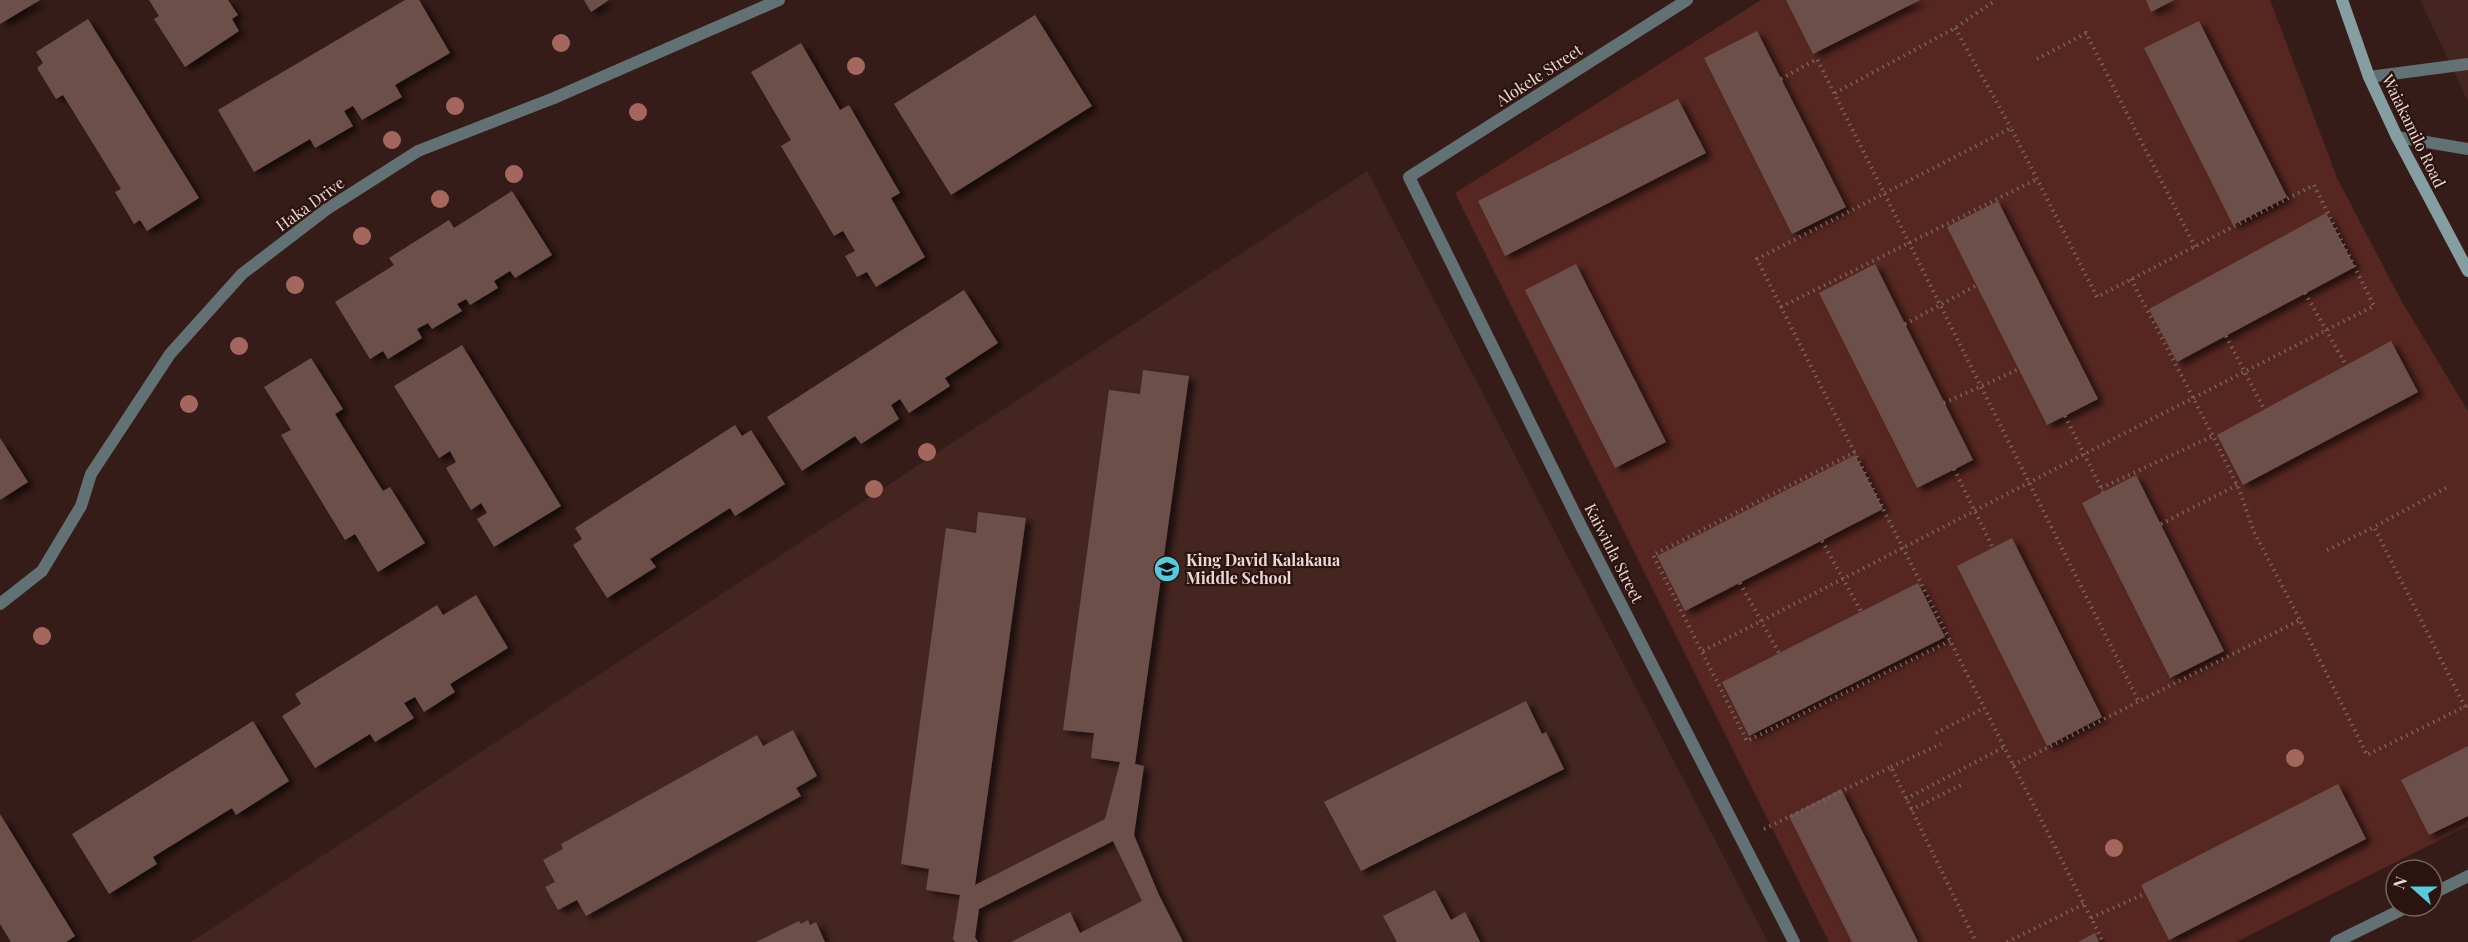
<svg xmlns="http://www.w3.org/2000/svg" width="2468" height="942" font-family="'Playfair Display',serif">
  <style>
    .built { fill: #442520 }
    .green { fill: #562720 }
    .building { fill: #6c4f4a; filter: url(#shadow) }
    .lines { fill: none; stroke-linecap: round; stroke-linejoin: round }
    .path { stroke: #78615d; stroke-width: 4; stroke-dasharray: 1.5 4.5; stroke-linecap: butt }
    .lane { stroke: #627174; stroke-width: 12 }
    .street { stroke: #627174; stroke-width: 12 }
    .secondary { stroke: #859ea1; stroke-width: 12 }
    .tree { fill: #a4675d }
    .labels { text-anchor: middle; stroke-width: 4.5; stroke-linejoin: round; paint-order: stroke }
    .street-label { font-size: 16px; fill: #ead8d4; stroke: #2b130f }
    .poi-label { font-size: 16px; font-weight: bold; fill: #ead8d4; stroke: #2b130f; text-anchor: start }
  </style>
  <defs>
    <filter id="shadow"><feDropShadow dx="6" dy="4" stdDeviation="3" flood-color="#0009"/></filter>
  </defs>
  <rect width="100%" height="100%" fill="#361c18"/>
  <path class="built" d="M2420 0H2468V102Z
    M1367 171 1768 942H191Z"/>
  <path class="green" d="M1761 0H2270L2337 178 2402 302 2468 411V826L2236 942H1829L1455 193Z"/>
  <path class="building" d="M0 0H40L0 24Z
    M149 0H228L238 15 232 19 239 31 185 67 154 19 159 16Z
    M405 0H419L450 53 395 85 402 97 362 120 353 106 344 111 353 126 315 148 310 139 254 172 218 110Z
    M584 0H609L591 12Z
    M1786 0H1920L1813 54Z
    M2146 0H2174L2151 12Z
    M1035 15 1092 106 951 195 894 104Z
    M88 19 199 198 147 231 140 220 134 224 115 192 121 189 63 95 56 99 37 68 43 63 36 52Z
    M2199 21 2287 197 2233 225 2144 48Z
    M1757 31 1846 207 1792 234 1704 58Z
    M801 43 840 110 849 105 900 193 891 198 925 257 876 287 867 272 857 277 845 256 855 251 843 231 834 236 781 146 791 140 751 72Z
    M1678 99 1706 153 1505 256 1478 201Z
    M512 191 552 255 515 278 510 271 494 281 498 288 470 305 466 299 457 304 462 311 432 329 428 323 417 329 422 338 388 359 383 351 370 359 335 302 394 265 389 258 449 220 454 228Z
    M1998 201 2098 399 2047 425 1947 227Z
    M2326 213 2355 267 2177 362 2149 309Z
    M1576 264 1666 442 1615 468 1525 290Z
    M1875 264 1973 460 1917 488 1819 293Z
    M964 290 998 343 945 378 950 386 909 413 900 399 891 405 899 419 861 444 855 436 802 471 767 417Z
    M2391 341 2418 392 2243 485 2217 435Z
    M462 345 561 506 494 547 477 519 487 513 481 503 471 510 446 468 456 462 450 451 439 458 394 386Z
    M311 358 343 409 335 414 383 491 390 487 425 543 378 572 355 534 345 540 281 435 291 430 264 387Z
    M1143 370 1189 376 1135 764 1144 766 1134 835 1158 893 1183 942H1011L1070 912 1080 933 1142 901 1113 841 979 909 975 937 978 942H955L953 939 960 895 926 890 929 869 901 864 946 528 976 533 978 512 1026 518 975 885 1105 819 1120 762 1091 758 1094 733 1063 730 1109 390 1140 394Z
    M735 425 742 436 751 430 785 484 735 516 730 508 650 559 656 567 607 598 573 545 582 539 575 528Z
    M0 438 28 482 0 500Z
    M1855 455 1883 509 1685 611 1657 556Z
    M2136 475 2224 651 2170 678 2082 503Z
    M2012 538 2102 717 2047 746 1957 566Z
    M1918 583 1945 637 1749 736 1722 682Z
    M476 595 508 648 450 684 455 692 424 712 415 697 404 703 414 718 375 742 370 734 315 768 282 716 301 704 295 694 437 605 443 615Z
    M1526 701 1542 734 1546 732 1564 769 1361 871 1324 802Z
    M253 721 289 781 236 815 232 808 153 857 157 864 109 894 72 834Z
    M793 730 817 776 796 788 801 796 586 916 577 900 558 910 545 887 555 882 543 860 563 849 561 844 757 735 763 746Z
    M2468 746V816L2429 835 2401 780Z
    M2338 784 2366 839 2169 940 2141 885Z
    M1841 789 1918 942H1852L1789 816Z
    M0 814 75 936 66 942H11L0 924Z
    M1435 890 1451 920 1465 912 1480 942H1397L1383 916Z
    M808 920 810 925 816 922 825 942H756L799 921 801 924Z
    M2095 933 2099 942H2078Z"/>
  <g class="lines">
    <path class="path" d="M1955 28 2011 128
      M2037 59 2086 33 2195 247
      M1781 79 1817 59 2139 702
      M1835 93 1955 28 1996 0
      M2131 279 2213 436 2239 489 2254 532 2300 620
      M2305 293 2346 365
      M1781 307 2037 179
      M1905 324 1977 285
      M2226 336 2264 409
      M1944 403 2019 369
      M2065 416 2103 492
      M1855 452 1653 555 1747 741 1950 641
      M1954 469 1993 548
      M2101 488 2213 436
      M2446 488 2374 527 2465 707
      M2161 524 2237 485
      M1822 541 1861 611
      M2327 550 2374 527
      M1740 583 1779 653
      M1703 651C1927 536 2150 419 2374 306L2314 185 2097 297 2011 128 1757 259C1871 487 1988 714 2103 942
      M1936 733 1984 708
      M2013 765 2300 620 2367 755 2468 705
      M1891 767 1941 744
      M1906 799 2004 747
      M1911 810 1961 785
      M1764 829 1891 767 1976 942
      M2091 918 2146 893
      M2007 942 2084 904"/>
    <path class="lane" d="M2369 77 2468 64
      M2397 137 2468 149"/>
    <path class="street" d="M1687 0 1409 177 1580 524 1794 942
      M0 604 42 571 81 506 91 474 170 354 242 274 327 209 418 151 554 98 779 0
      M2432 894 2468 876
      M2336 942 2409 906"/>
    <path class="secondary" d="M2342 0 2369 77 2397 137 2468 271"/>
  </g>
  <g class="tree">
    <circle cx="561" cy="43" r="9"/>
    <circle cx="856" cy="66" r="9"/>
    <circle cx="455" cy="106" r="9"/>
    <circle cx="638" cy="112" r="9"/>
    <circle cx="392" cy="140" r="9"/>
    <circle cx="514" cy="174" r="9"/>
    <circle cx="440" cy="199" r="9"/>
    <circle cx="362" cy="236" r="9"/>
    <circle cx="295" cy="285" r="9"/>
    <circle cx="239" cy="346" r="9"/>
    <circle cx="189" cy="404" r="9"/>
    <circle cx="927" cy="452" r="9"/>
    <circle cx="874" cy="489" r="9"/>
    <circle cx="42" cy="636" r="9"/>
    <circle cx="2295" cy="758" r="9"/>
    <circle cx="2114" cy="848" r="9"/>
  </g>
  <defs>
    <symbol id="school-disc" viewBox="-11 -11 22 22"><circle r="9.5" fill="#53cbdb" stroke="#2b130f"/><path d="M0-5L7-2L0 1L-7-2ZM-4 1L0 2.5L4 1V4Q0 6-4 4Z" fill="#111"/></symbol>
  </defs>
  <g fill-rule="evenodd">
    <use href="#school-disc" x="1152" y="554" width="30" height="30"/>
  </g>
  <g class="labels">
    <g class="street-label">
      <text transform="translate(1539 75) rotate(-33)" y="6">Alokele Street</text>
      <text transform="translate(2414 131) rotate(64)" y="6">Waiakamilo Road</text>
      <text transform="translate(310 204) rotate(-36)" y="6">Haka Drive</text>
      <text transform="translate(1614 553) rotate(63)" y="6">Kaiwiula Street</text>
    </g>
    <g class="poi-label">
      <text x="1186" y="566">King David Kalakaua<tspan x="1186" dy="18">Middle School</tspan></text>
    </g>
  </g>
  <g transform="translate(2414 888) rotate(291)"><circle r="28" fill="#2b130f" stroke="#77625e" stroke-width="1.5"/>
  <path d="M0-4.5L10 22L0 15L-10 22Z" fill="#53cbdb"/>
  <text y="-9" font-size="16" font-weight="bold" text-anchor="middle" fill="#ead8d4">N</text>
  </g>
</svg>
